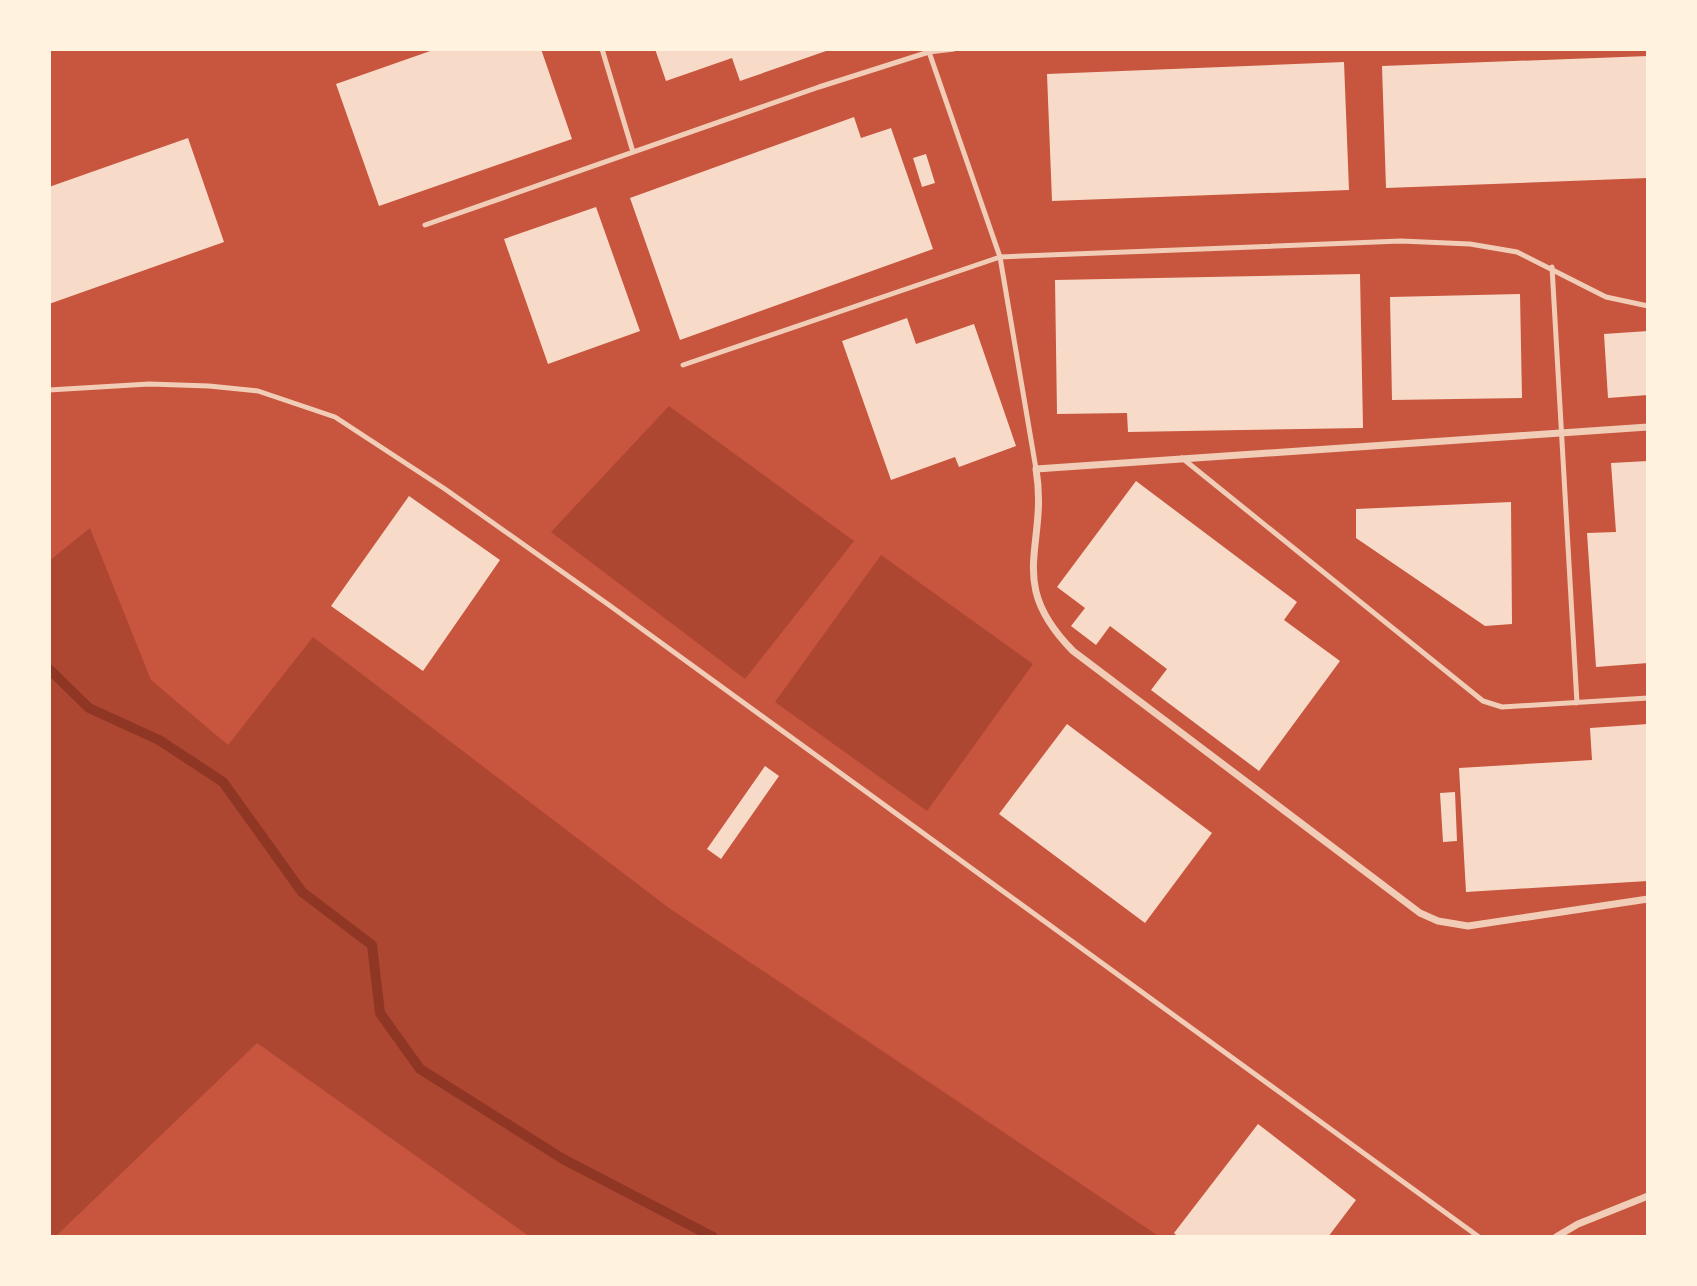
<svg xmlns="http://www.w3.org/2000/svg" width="1697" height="1286" font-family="'Public Sans',sans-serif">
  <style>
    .green { fill: #ae4732 }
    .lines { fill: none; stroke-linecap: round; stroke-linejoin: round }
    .stream { stroke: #8f3625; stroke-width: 10 }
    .building { fill: #f7dbc8 }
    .service { stroke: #f1ccb7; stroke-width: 5 }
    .minor { stroke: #f1ccb7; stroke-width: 7 }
  </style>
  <rect width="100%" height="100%" fill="#c8553d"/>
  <path class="green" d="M669 406 854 541 745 679 551 532Z
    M90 528 151 680 228 745 313 637 669 908 1160 1237H530L257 1043 55 1237H49V561Z
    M881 555 1033 664 927 811 775 702Z"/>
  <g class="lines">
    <path class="stream" d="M49 669 89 708 159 740 223 782 302 892 372 945 380 1013 420 1069 563 1159 713 1237"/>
  </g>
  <path class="building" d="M436 49H541L572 139 379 206 336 84Z
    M655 49H829V50L740 81 732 58 666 81Z
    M1648 56V178L1386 188 1382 66Z
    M1344 62 1349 190 1052 201 1047 74Z
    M854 117 861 138 891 128 933 249 680 340 630 198Z
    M188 138 224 242 49 304V187Z
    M926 154 935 183 922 187 913 158Z
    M596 207 640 331 548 364 504 239Z
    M1360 274 1363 428 1128 432 1127 413 1057 414 1055 280Z
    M1520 294 1522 398 1392 400 1390 297Z
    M907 318 916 344 974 324 1016 446 959 467 955 457 891 480 842 341Z
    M1648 331V395L1608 398 1604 334Z
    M1648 461V663L1596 667 1587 533 1616 532 1611 463Z
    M1136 481 1297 602 1284 620 1340 661 1259 771 1151 690 1167 669 1110 626 1096 645 1071 626 1085 608 1057 587Z
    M409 496 500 560 423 671 331 606Z
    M1511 502 1512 624 1485 626 1356 538V509Z
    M1067 724 1212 833 1145 923 999 814Z
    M1648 724V881L1466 892 1459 768 1592 760 1590 728Z
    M765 766 779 776 721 859 707 849Z
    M1455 792 1457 841 1443 842 1440 793Z
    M1258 1124 1356 1200 1328 1237H1178L1174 1233Z"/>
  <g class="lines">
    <path class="service" d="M602 49 633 152
      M928 49 1000 257 1036 469
      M425 225 819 87 929 52 954 49
      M1552 267 1577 703
      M683 365 1000 257 1401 241 1470 244 1517 252 1606 297 1648 306
      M49 390 149 384 209 386 258 391 335 417 445 489 609 605 1479 1237
      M1182 458 1483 701 1502 707 1648 698"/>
    <path class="minor" d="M1648 427 1036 469C1049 547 1004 581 1073 651L1420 913 1438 921 1468 926 1648 899
      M1556 1237 1578 1224 1648 1196"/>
  </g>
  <rect width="1697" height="1286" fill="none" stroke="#fff3e0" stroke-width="102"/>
</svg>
